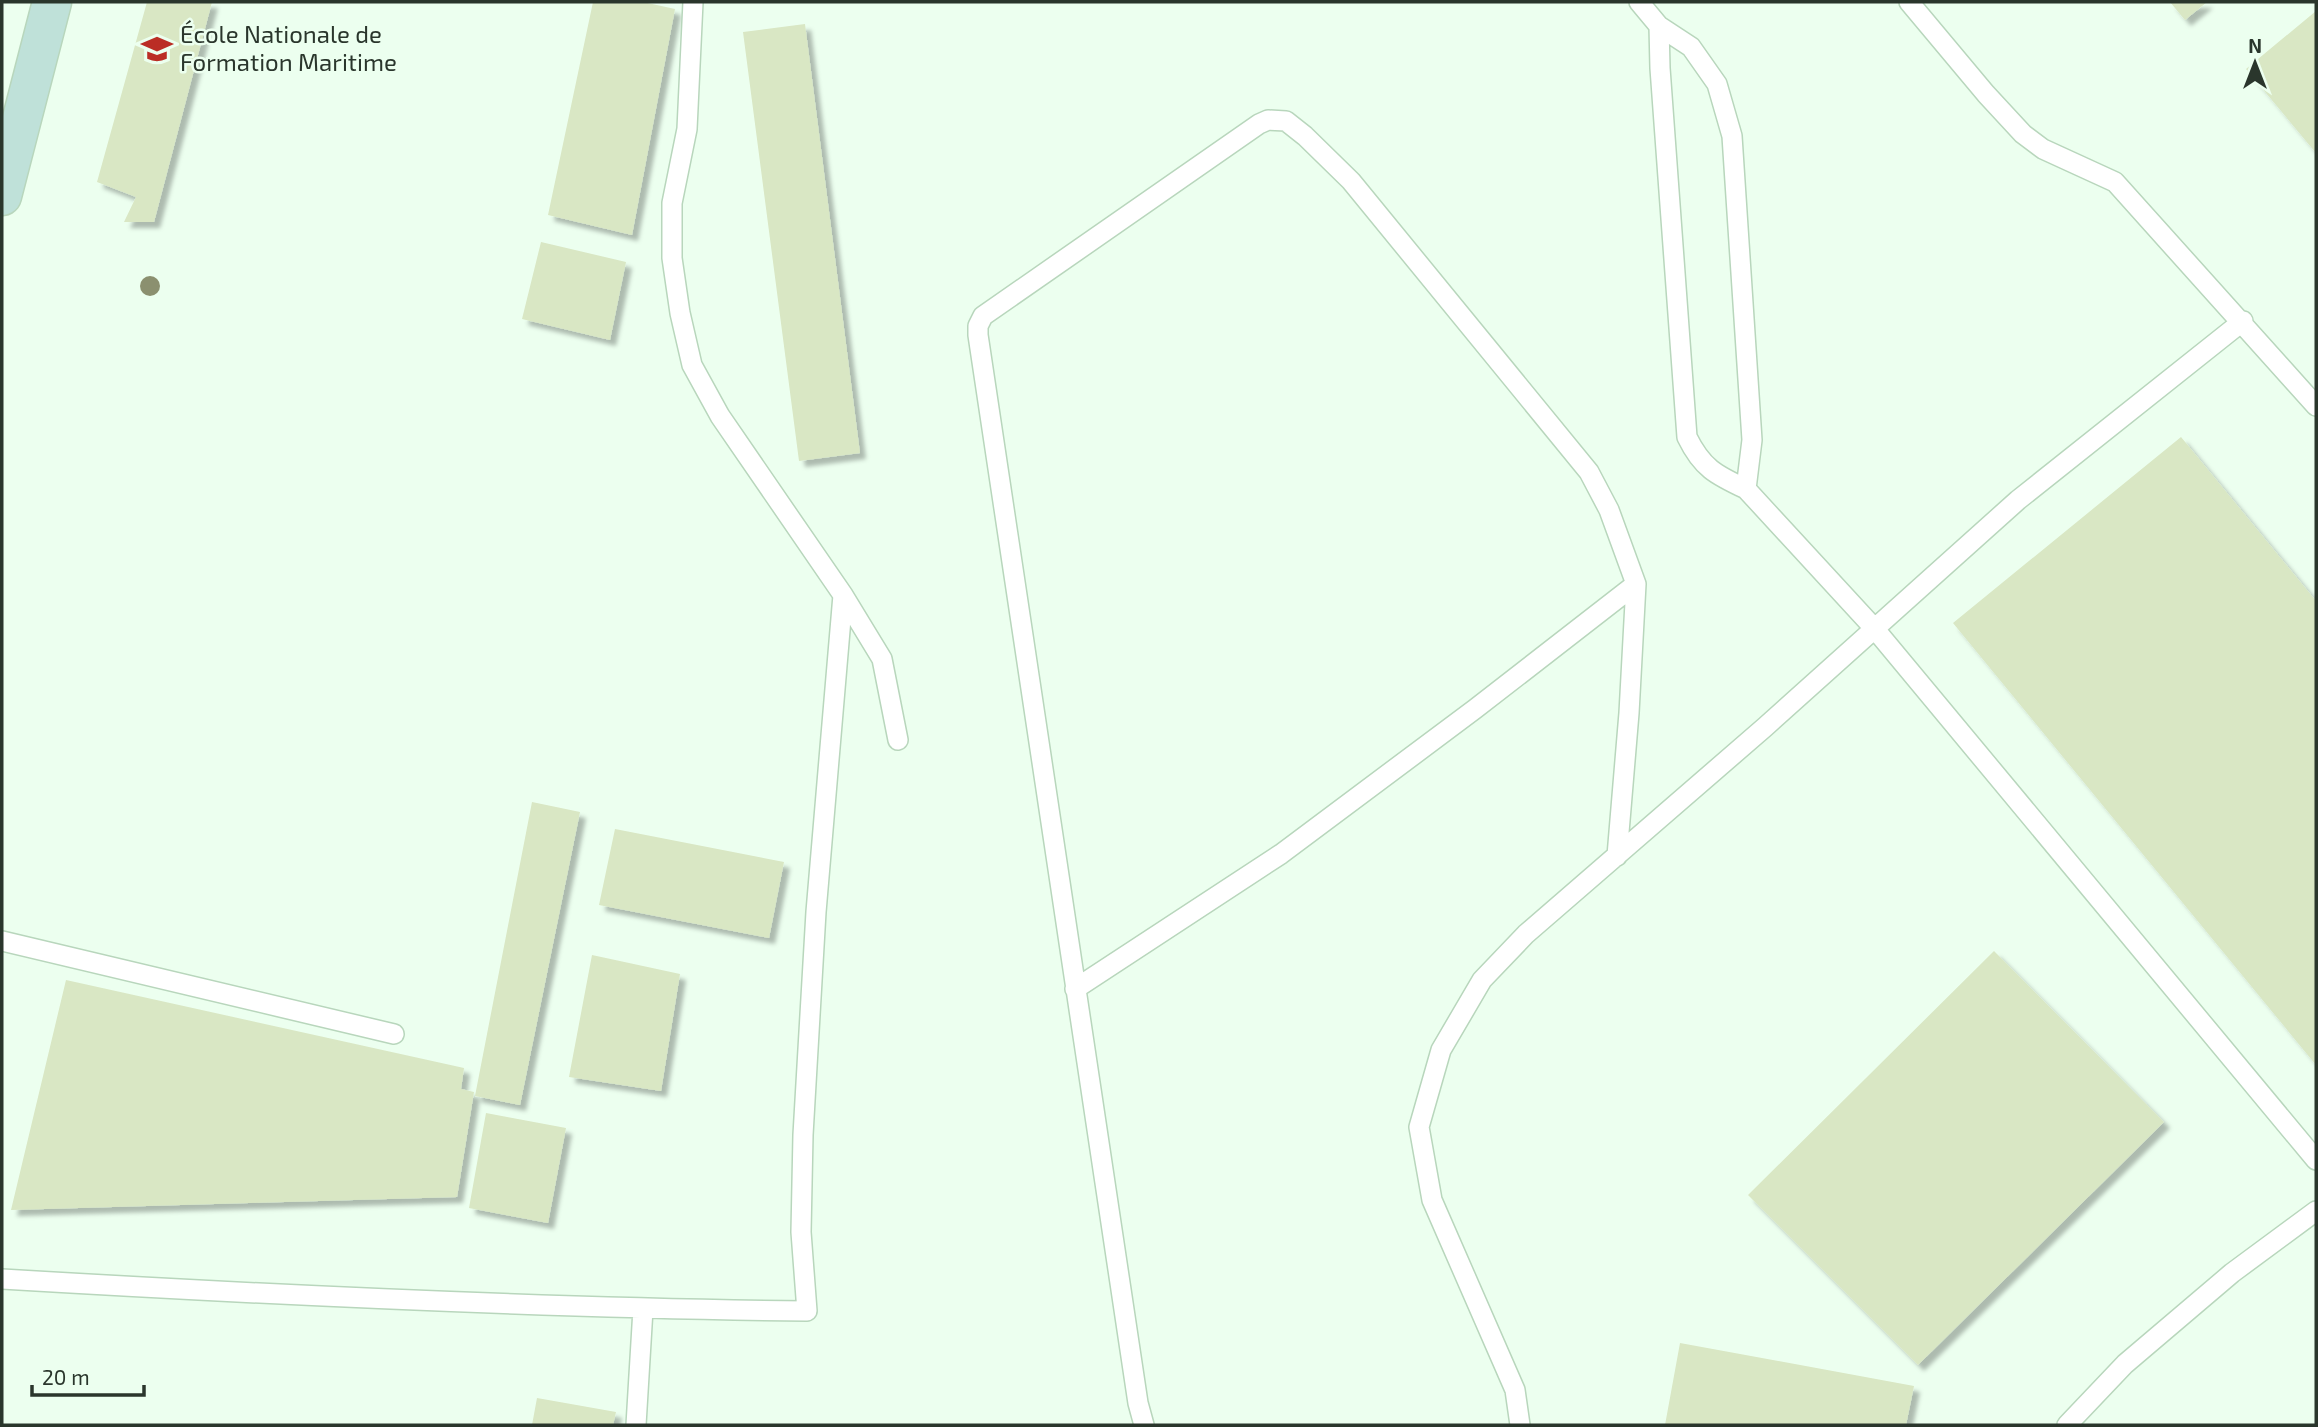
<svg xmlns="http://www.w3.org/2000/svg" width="2318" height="1427" font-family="'Exo 2',sans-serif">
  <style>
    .building { fill: #d9e7c4; filter: url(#shadow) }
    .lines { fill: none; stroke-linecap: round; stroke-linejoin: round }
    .service-casing { stroke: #b8d6bc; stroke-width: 22 }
    .secondary-casing { stroke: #b8d6bc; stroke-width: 41 }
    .service { stroke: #fff; stroke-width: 19 }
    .secondary { stroke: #bfe1d9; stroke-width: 38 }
    .tree { fill: #8b906f }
    .labels { text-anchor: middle; stroke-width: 5; stroke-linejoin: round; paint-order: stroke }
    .poi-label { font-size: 24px; fill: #2a362c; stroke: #ecffef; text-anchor: start }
  </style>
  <defs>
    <filter id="shadow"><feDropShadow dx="6" dy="6" stdDeviation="2" flood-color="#0004"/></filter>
  </defs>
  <rect width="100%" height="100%" fill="#ecffef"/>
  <path class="building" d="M147 2H212L154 222H124L136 197 97 182Z
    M593 2H643L675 9 632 235 548 215Z
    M2170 2H2207L2185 20Z
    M2316 11V153L2246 69Z
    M805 24 860 453 799 461 743 32Z
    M541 242 626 262 610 340 522 319Z
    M2181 437 2316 601V1065L1953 623Z
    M532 802 580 812 520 1105 475 1096Z
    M615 829 784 862 769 938 599 905Z
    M1994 951 2164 1122 1918 1365 1748 1195Z
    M592 955 680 974 661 1091 569 1077Z
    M66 980 464 1068 461 1089 474 1092 457 1197 11 1210Z
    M486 1113 566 1128 548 1223 469 1208Z
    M1680 1343 1914 1386 1906 1425H1665Z
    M537 1398 616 1412 613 1425H532Z"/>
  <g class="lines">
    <defs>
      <path id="service" d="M693 2 687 129 672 203V258L680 313 692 365 720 416 843 595 882 659 898 740
        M1639 2 1659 26 1691 47 1717 84 1732 136 1752 440 1746 489
        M1909 2 1986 94 2023 134 2043 149 2115 182 2316 406
        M1659 26 1660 68 1687 437C1702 468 1716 475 1746 489L1874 628 2316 1160
        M2 941 394 1034
        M1075 989 1281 854 1475 709 1636 584
        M2 1279C270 1295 538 1308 807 1311L801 1232 803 1135 816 912 843 595
        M636 1425 643 1309
        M1144 1425 1138 1403 978 335V326L983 316 1259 124 1268 120 1286 121 1305 136 1351 181 1589 472 1609 510 1636 584 1629 713 1617 856
        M1520 1425 1515 1390 1432 1200 1419 1127 1441 1050 1482 980 1526 934 1765 727 2018 500 2243 321
        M2067 1425 2125 1364 2232 1273 2316 1211"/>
      <path id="secondary" d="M2 196 52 2"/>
    </defs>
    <use href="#service" class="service-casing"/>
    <use href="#secondary" class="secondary-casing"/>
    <use href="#service" class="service"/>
    <use href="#secondary" class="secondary"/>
  </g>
  <circle class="tree" cx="150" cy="286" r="10"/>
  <defs>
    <symbol id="university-bare" viewBox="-9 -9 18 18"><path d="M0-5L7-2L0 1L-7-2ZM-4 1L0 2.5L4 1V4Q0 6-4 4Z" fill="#bb2d25" stroke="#ecffef" stroke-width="2.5" paint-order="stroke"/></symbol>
  </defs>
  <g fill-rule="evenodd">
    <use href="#university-bare" x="135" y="27" width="44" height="44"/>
  </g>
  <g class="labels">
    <g class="poi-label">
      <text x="180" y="43">École Nationale de<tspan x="180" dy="28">Formation Maritime</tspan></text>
    </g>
  </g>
  <rect width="2318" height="1427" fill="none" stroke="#2a362c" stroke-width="7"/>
  <g transform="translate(2255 63)" stroke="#ecffef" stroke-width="5" paint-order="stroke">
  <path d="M0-5L12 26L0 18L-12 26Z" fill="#2a362c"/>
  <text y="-10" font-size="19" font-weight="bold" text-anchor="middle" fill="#2a362c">N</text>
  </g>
  <path d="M32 1385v10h112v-10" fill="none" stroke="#2a362c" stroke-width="3.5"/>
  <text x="42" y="1385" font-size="21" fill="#2a362c" stroke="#ecffef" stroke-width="5" paint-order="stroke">20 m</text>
</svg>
